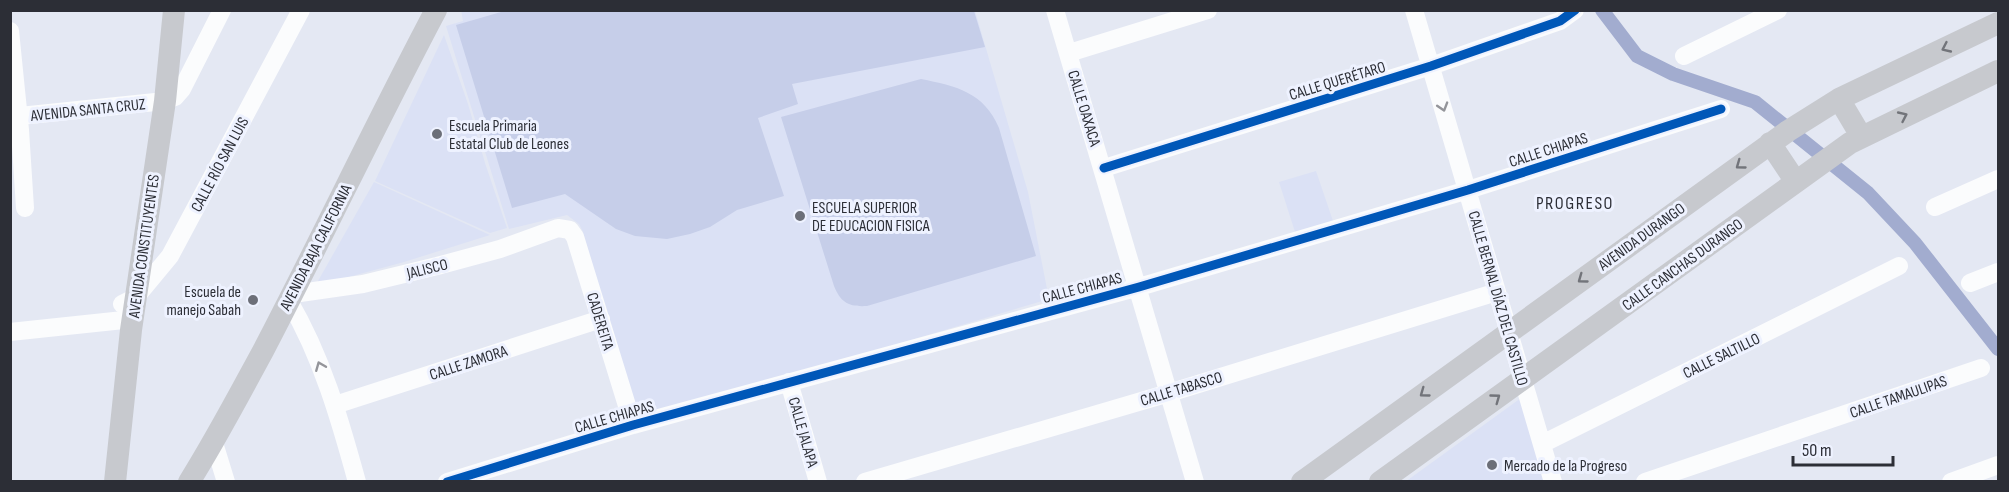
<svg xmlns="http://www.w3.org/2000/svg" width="2009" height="492" font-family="'Sofia Sans Condensed',sans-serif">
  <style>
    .built { fill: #dbe1f5 }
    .green { fill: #c6cee9 }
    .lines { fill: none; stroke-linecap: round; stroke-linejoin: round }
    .canal { stroke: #a2accf; stroke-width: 14 }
    .minor { stroke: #fbfcfd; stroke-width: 18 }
    .major { stroke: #c7c9ce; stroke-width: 22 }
    .cycleway-casing { stroke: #eef2ff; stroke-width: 13 }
    .cycleway { stroke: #0057b8; stroke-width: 9 }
    .oneway { stroke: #72747a }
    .oneway2 { stroke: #94959a }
    .poi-dot { fill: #6c6f78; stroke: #eef2ff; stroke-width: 2 }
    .labels { text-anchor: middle; stroke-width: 6; stroke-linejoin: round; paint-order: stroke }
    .street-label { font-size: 16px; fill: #2c2e36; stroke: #eef2ff }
    .poi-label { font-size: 16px; fill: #2c2e36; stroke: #eef2ff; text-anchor: start }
    .neighbourhood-label { font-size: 18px; letter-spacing: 1.5px; fill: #2c2e36; stroke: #eef2ff }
  </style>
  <rect width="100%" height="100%" fill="#e4e8f3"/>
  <path class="built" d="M461 10 975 11 1028 192 1049 299 638 421 583 232 579 224 567 215 509 229 446 26 463 21Z
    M444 35 468 104 485 163 507 228 490 233 375 181Z
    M1316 171 1333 221 1295 232 1279 182Z
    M374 182 490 235 404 262 319 285 318 281Z
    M1521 398 1543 481 1405 482Z"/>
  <path class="green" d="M508 10 974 11 985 47 792 84 798 104 758 118 784 196 737 210 710 227 690 234 667 239 635 236 616 229 565 194 512 208 456 25Z
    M921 79C956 86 984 92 999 128L1036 256 867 306C849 307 841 303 834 286L781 117Z"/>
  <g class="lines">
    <path class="canal" d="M1602 10 1637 56 1673 74 1755 102 1868 193 1915 243 1998 349"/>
    <path class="minor" d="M1055 10 1195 482
      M1414 10 1553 482
      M10 31 20 130 25 208
      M1069 53 1208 10
      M1684 56 1778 10
      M10 117 165 101 175 97 182 89 222 10
      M1104 168 1431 66 1560 21 1575 10
      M1935 207 1998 179
      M1970 283 1998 272
      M293 294 363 284 437 266 500 249 558 228 570 230 575 237 633 425
      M289 301C322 357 340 420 357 482
      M122 304 136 297 170 256 301 10
      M10 332 133 319
      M789 382 818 482
      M335 405 601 319
      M214 443 226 482
      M1542 444 1899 266
      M447 482 633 425 1139 287 1468 190 1721 109
      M865 482 1169 393 1497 292
      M1645 482 1981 368
      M1951 482 1998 465"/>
    <path class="major" d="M1839 99 1861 136
      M1770 143 1796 182
      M115 482 131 330 165 101 174 10
      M189 482C216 439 239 395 263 351 322 238 376 123 436 10
      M1302 482 1788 131 1839 99 1998 23
      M1380 482 1850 143 1998 71"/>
    <defs>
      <path id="cycleway" d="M1104 168 1431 66 1560 21 1575 10
        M447 482 633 425 1139 287 1468 190 1721 109"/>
    </defs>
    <use href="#cycleway" class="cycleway-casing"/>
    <use href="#cycleway" class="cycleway"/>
  </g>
  <defs><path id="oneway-chevron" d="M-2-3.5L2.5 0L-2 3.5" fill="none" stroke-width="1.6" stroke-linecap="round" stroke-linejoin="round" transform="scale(1.5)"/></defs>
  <g class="oneway">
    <use href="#oneway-chevron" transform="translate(1946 48) rotate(155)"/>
    <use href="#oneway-chevron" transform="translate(1903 116) rotate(-25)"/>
    <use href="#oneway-chevron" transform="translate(1740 165) rotate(144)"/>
    <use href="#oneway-chevron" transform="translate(1582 279) rotate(144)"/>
    <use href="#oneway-chevron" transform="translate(1424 393) rotate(144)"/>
    <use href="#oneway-chevron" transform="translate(1496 398) rotate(-36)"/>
  </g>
  <g class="oneway2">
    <use href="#oneway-chevron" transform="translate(1443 107) rotate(73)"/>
    <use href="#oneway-chevron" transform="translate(320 366) rotate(-112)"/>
  </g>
  <g class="poi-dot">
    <circle cx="437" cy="134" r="6"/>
    <circle cx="800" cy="216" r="6"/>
    <circle cx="253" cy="300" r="6"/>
    <circle cx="1492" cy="465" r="6"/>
  </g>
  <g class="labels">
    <g class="street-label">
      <text transform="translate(1337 80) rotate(-17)" y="6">CALLE QUERÉTARO</text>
      <text transform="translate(1085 108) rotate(73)" y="6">CALLE OAXACA</text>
      <text transform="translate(88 109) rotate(-6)" y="6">AVENIDA SANTA CRUZ</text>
      <text transform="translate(1548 149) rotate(-18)" y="6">CALLE CHIAPAS</text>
      <text transform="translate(219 164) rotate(-62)" y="6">CALLE RÍO SAN LUIS</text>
      <text transform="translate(1641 236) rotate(-36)" y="6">AVENIDA DURANGO</text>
      <text transform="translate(143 246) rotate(-82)" y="6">AVENIDA CONSTITUYENTES</text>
      <text transform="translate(315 247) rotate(-63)" y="6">AVENIDA BAJA CALIFORNIA</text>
      <text transform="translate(1682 264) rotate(-36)" y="6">CALLE CANCHAS DURANGO</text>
      <text transform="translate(427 268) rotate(-14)" y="6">JALISCO</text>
      <text transform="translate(1082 287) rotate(-15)" y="6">CALLE CHIAPAS</text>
      <text transform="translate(1499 298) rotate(74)" y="6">CALLE BERNAL DÍAZ DEL CASTILLO</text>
      <text transform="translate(601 321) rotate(73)" y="6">CADEREITA</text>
      <text transform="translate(1721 355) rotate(-26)" y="6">CALLE SALTILLO</text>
      <text transform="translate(468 362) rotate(-18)" y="6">CALLE ZAMORA</text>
      <text transform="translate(1181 388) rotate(-17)" y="6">CALLE TABASCO</text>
      <text transform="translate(1898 396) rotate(-19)" y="6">CALLE TAMAULIPAS</text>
      <text transform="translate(614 416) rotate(-16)" y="6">CALLE CHIAPAS</text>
      <text transform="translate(804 432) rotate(74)" y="6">CALLE JALAPA</text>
    </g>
    <g class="poi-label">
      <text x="449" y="131">Escuela Primaria<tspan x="449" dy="18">Estatal Club de Leones</tspan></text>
      <text x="812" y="213">ESCUELA SUPERIOR<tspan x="812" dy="18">DE EDUCACION FISICA</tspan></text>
      <text x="241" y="297" text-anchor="end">Escuela de<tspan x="241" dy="18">manejo Sabah</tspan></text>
      <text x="1504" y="471">Mercado de la Progreso</text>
    </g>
    <g class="neighbourhood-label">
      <text x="1575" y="209">PROGRESO</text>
    </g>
  </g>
  <rect width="2009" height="492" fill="none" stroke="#2c2e36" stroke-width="24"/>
  <path d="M1793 456v9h100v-9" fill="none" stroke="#2c2e36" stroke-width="3"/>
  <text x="1802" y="456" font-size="18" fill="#2c2e36" stroke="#eef2ff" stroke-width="4.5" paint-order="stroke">50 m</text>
</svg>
